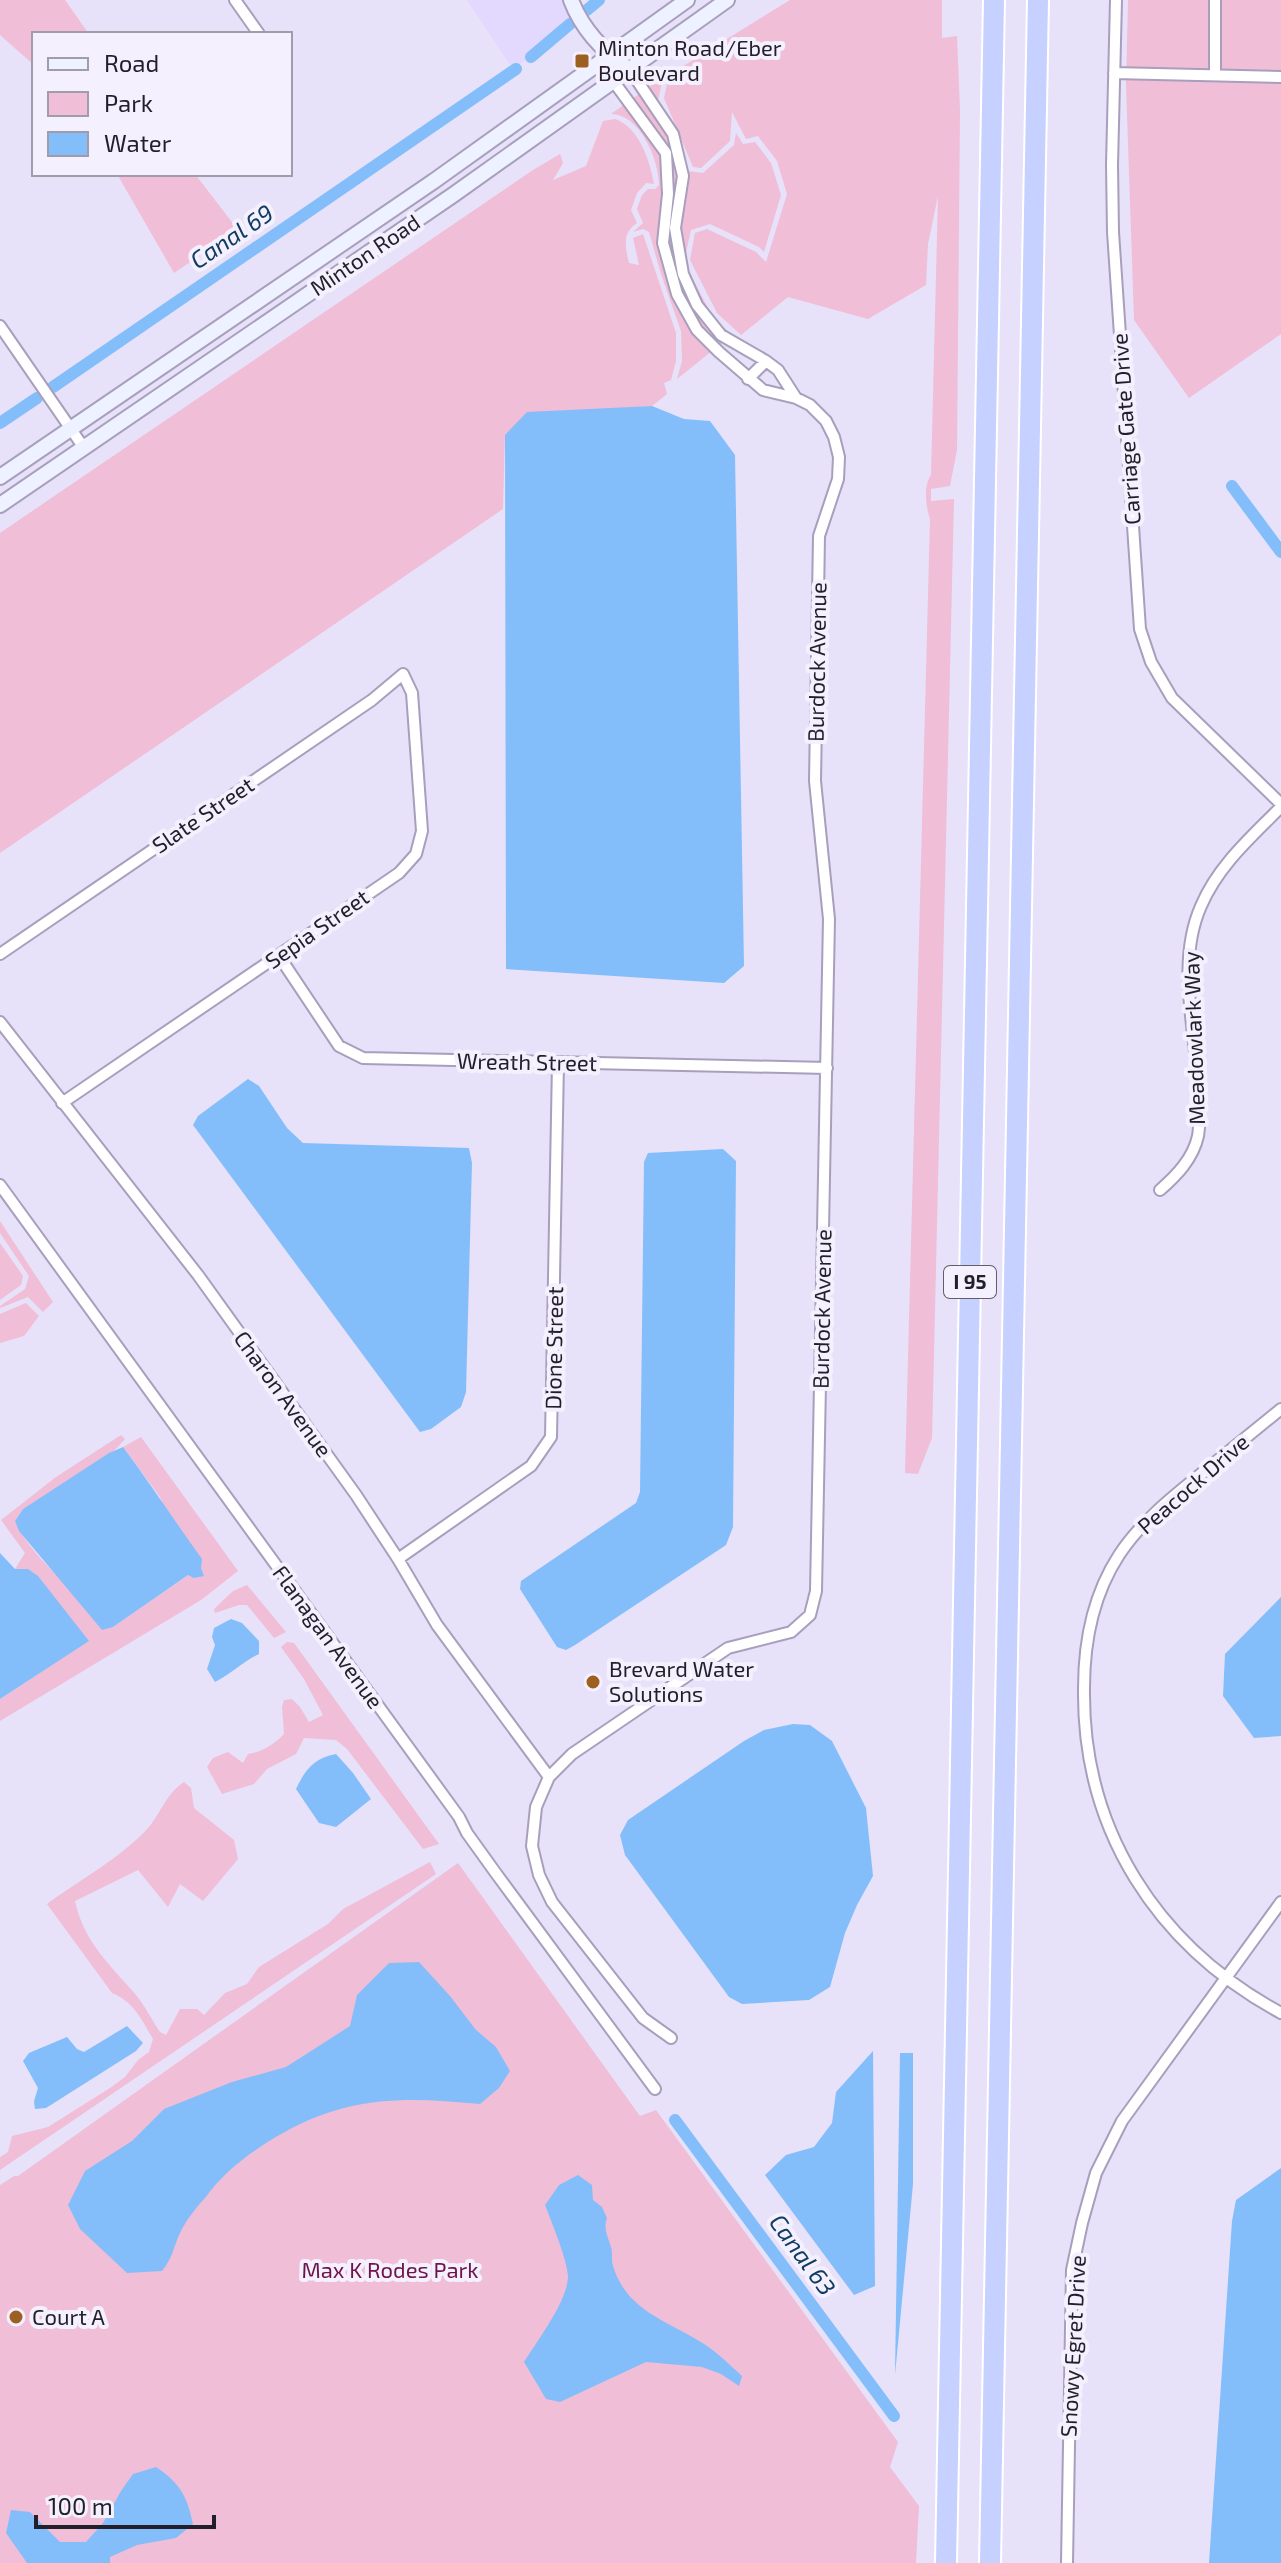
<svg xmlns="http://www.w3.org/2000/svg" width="1281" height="2563" font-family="'Exo 2',sans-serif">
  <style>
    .built { fill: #e3d8fe }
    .green { fill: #f0bed6 }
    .water { fill: #83befa }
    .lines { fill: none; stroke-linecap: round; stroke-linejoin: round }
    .canal { stroke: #83befa; stroke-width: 12 }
    .street-casing { stroke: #a89fbc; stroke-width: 14 }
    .secondary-casing { stroke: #a89fbc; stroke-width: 18 }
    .highway-casing { stroke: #fff; stroke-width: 24 }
    .street { stroke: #fff; stroke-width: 10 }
    .secondary { stroke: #eef1ff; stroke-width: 14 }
    .highway { stroke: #c6d1ff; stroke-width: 20 }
    .poi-dot { fill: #9c6122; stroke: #f4f0fd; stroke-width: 3 }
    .labels { text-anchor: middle; stroke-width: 8; stroke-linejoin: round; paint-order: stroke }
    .shield { fill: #f4f0fd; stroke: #615e69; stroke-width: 2 }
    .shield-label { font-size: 20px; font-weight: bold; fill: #221f2a }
    .poi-label { font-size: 22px; fill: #221f2a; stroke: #f4f0fd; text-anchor: start }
    .street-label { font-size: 22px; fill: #221f2a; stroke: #f4f0fd }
    .park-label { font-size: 22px; fill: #6f144b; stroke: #f4f0fd }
    .water-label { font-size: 24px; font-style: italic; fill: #103b62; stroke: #f4f0fd }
  </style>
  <rect width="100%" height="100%" fill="#e8e1fa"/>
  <path class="built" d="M467 0H564L575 23 513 69Z"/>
  <path class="green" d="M0 0H65L89 34H34V65L0 35Z
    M790 0H942V38L957 36 960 111 957 450 950 486 931 489V501L954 499 932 1438 918 1474 905 1473 930 519C926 507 923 486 931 475L938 196 928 244 926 285 868 319 788 297 741 335 717 313 690 260 695 233 707 229 756 252 766 262 787 194 777 161 758 136 746 139 732 112 730 141 701 168 693 167 664 98 669 75Z
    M1128 0H1281V334L1189 398 1134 320 1126 84Z
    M663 77 658 101 689 171 703 173 734 145 736 133 743 144 755 142 771 163 781 195 764 252 759 247 710 224 691 230 684 262 712 316 732 335 677 379 682 361 681 331 661 274 649 232 643 229 633 232 643 223 637 209 642 195 648 189H655L659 185C659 160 640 114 611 114Z
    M615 119C639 127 650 161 654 184L646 183 637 193 631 210 637 223C622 233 625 246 629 263L639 265 633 238 643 234 676 333V361L671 380 664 383 667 394 652 406 622 408 505 435 503 509 0 853V533L533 170 560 154 563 163 553 180 586 166 603 121Z
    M117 174H195L238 230 174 273Z
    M0 1221 53 1302 43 1312 28 1297 0 1308V1306L25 1289 29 1276 0 1233Z
    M0 1243 23 1276 21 1285 0 1300Z
    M26 1303 39 1316 24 1336 0 1343V1314Z
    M121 1435 125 1439 115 1450 23 1509 15 1521C31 1558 83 1599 113 1627L188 1575 160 1497 123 1447 141 1437 238 1571 201 1600 0 1721V1699L88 1641 28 1569H15L25 1553 1 1520 56 1477Z
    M247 1585 286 1632 274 1638 247 1605H239L215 1613 214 1609 233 1591Z
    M287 1642 294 1643 302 1654 439 1844 423 1849 347 1749 336 1740 304 1738 296 1754 267 1769 254 1784 222 1794 207 1767 213 1758 228 1752 243 1763 248 1754C263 1752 274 1744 284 1734L282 1707 284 1700 292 1699 300 1707 309 1722 323 1715 304 1679 281 1647Z
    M184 1782 191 1788 194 1808 234 1840 238 1859 203 1901 180 1884 168 1907 138 1870 75 1901C83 1941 111 1966 136 1995 145 2006 152 2020 160 2032L166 2035 180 2009H197L204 2015 225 1993 247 1984 259 1967 328 1924 343 1909 430 1862 436 1874 0 2170V2157L8 2152 12 2136 48 2127 110 2088 125 2077 138 2060 149 2052 153 2039C141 2019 134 2002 112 1993L47 1904C81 1879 121 1858 149 1827 161 1812 167 1793 184 1782Z
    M458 1863 640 2116 656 2110 898 2442 890 2467 919 2506 916 2563H0V2185L14 2176H18Z"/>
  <path class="water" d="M652 406 684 419 710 421 735 455 744 966 724 983 506 969 505 435 527 412Z
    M248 1079 259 1086 287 1128 303 1143 469 1148 472 1163 466 1392 461 1407 431 1429 420 1432 193 1125 198 1116Z
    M723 1149 736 1161 733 1527 726 1545 575 1645 566 1650 557 1647 520 1589 521 1581 636 1503 640 1492 644 1162 648 1153Z
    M123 1447C151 1484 175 1522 202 1559L201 1568 204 1576 194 1578 188 1575 113 1627 102 1630 19 1531 15 1521 23 1509 109 1453Z
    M0 1553 15 1569H28L38 1576 89 1641 0 1699Z
    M1281 1597V1736L1254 1738 1223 1696 1225 1654Z
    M231 1619 242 1623 259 1641V1654C242 1662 231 1674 215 1682L207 1669 215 1645 212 1637 214 1628Z
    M793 1724 810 1725 832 1741 866 1808 873 1876 857 1905 845 1933 830 1987 809 2000 742 2004 729 1997 625 1855 620 1835 628 1820 744 1741 764 1730Z
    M336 1754 353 1773 371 1799 336 1827 319 1823 296 1789C305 1770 314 1758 336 1754Z
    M419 1962 450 1996 476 2030 496 2047 510 2071 499 2088 480 2104C401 2096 344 2096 274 2138 247 2155 224 2172 205 2198 196 2208 186 2220 180 2233 174 2246 172 2259 162 2271L127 2273 80 2229 68 2205 85 2171 132 2141 164 2109 232 2082 286 2067 350 2026 357 1995 389 1963Z
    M127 2026 143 2043 136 2051 46 2108 35 2109 34 2101 38 2088 23 2061 29 2053 67 2037 77 2049 84 2052Z
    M873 2051 875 2286 854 2295 765 2175 786 2155 814 2147 832 2123 836 2092Z
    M900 2053H913V2184L895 2375Z
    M1281 2168V2563H1209L1232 2221 1236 2200Z
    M578 2175 592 2185 593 2200 602 2207 607 2218C603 2228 608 2237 611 2247 613 2253 611 2260 613 2266 627 2312 669 2321 704 2344 718 2353 730 2365 742 2376L739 2386 721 2374 702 2367 646 2362 560 2402 546 2399 524 2362C537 2341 567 2302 568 2277 568 2261 551 2221 545 2205L559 2185Z
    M156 2467C180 2483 187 2496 193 2524L176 2538 137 2545 110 2557V2563H27L6 2533 11 2510 30 2512 60 2542H86L103 2523 121 2491 133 2474Z"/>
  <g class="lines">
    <path class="canal" d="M587 10 599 0
      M531 57 570 24
      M53 387 516 69
      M0 423 37 398
      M1232 486 1281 552
      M675 2120 894 2416"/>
    <defs>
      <path id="street" d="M235 0 259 34
        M1116 0 1112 165 1113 232 1140 629 1151 662 1172 698 1281 804
        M630 70 673 134 683 176 675 228 683 274 697 305 721 335 766 361 778 370 796 398
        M1114 73 1281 77
        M1215 75V0
        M614 82 666 153 668 194 663 243 677 294 697 330 719 352 763 390 796 398 810 405 826 421 834 437 839 457 838 479 819 536 815 781 829 919 816 1591 810 1615 791 1632 728 1648 572 1754 549 1777 536 1807 532 1846 539 1875 552 1902 643 2018 671 2038
        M0 326 84 448
        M748 379 766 361
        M0 954 372 700 403 674 412 693 422 831 416 854 399 873 62 1103
        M279 956 339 1046 363 1058 827 1068
        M0 1022 198 1275 356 1495 398 1559 437 1625 549 1777
        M0 1185 459 1817 467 1833 495 1872 655 2089
        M1160 1190C1176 1176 1193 1159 1198 1136 1201 1118 1199 1100 1198 1082 1194 1025 1177 960 1201 906 1218 866 1251 837 1281 807
        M1281 1409C1254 1431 1228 1452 1201 1474 1171 1498 1140 1523 1119 1555 1093 1595 1084 1642 1084 1688 1082 1830 1157 1946 1281 2013
        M398 1559 531 1466 551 1437 558 1063
        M1067 2563 1072 2270 1082 2223 1096 2173 1122 2121 1281 1902"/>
      <path id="secondary" d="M571 0C582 29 605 53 630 70
        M0 477 434 181 687 0
        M0 505 453 195 727 0"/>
      <path id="highway" d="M946 2563 994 0
        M990 2563 1038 0"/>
    </defs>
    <use href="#street" class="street-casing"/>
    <use href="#secondary" class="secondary-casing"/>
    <use href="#highway" class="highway-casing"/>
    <use href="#street" class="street"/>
    <use href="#secondary" class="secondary"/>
    <use href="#highway" class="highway"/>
  </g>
  <g class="poi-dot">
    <rect x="574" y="53" width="16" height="16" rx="4"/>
    <circle cx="593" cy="1682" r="8"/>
    <circle cx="16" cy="2317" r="8"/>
  </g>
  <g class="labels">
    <rect class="shield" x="944" y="1266" width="52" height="32" rx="6"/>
    <g class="shield-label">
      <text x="970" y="1289">I 95</text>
    </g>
    <g class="poi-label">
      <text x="598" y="56">Minton Road/Eber<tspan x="598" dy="25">Boulevard</tspan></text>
      <text x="609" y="1677">Brevard Water<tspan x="609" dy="25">Solutions</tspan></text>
      <text x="32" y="2325">Court A</text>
    </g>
    <g class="street-label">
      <text transform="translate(365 255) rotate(-34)" y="8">Minton Road</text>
      <text transform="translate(1126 429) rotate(-94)" y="8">Carriage Gate Drive</text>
      <text transform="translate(817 662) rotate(-89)" y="8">Burdock Avenue</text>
      <text transform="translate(203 815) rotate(-34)" y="8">Slate Street</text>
      <text transform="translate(317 929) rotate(-35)" y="8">Sepia Street</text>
      <text transform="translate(1194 1038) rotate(-92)" y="8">Meadowlark Way</text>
      <text transform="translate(527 1062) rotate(1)" y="8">Wreath Street</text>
      <text transform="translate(822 1309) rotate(-89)" y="8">Burdock Avenue</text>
      <text transform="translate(554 1348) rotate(-89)" y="8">Dione Street</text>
      <text transform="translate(283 1394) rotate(54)" y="8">Charon Avenue</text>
      <text transform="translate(1193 1484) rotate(-41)" y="8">Peacock Drive</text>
      <text transform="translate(328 1637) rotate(54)" y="8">Flanagan Avenue</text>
      <text transform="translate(1073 2346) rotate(-87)" y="8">Snowy Egret Drive</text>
    </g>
    <g class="park-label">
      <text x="390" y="2278">Max K Rodes Park</text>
    </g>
    <g class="water-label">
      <text transform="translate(232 237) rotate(-34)" y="8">Canal 69</text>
      <text transform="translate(802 2255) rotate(54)" y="8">Canal 63</text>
    </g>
  </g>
  <rect x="32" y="32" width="260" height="144" fill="#f4f0fd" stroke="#a09ca9" stroke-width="2"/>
  <rect x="48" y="58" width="40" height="12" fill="#eef1ff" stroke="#a09ca9" stroke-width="2"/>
  <text x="104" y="72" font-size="24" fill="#221f2a">Road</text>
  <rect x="48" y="92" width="40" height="24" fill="#f0bed6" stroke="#a09ca9" stroke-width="2"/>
  <text x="104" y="112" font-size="24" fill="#221f2a">Park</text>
  <rect x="48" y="132" width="40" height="24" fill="#83befa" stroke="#a09ca9" stroke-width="2"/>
  <text x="104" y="152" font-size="24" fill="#221f2a">Water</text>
  <path d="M36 2515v12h178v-12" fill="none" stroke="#221f2a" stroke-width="4"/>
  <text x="48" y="2515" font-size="24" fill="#221f2a" stroke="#f4f0fd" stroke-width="6" paint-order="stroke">100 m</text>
</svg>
